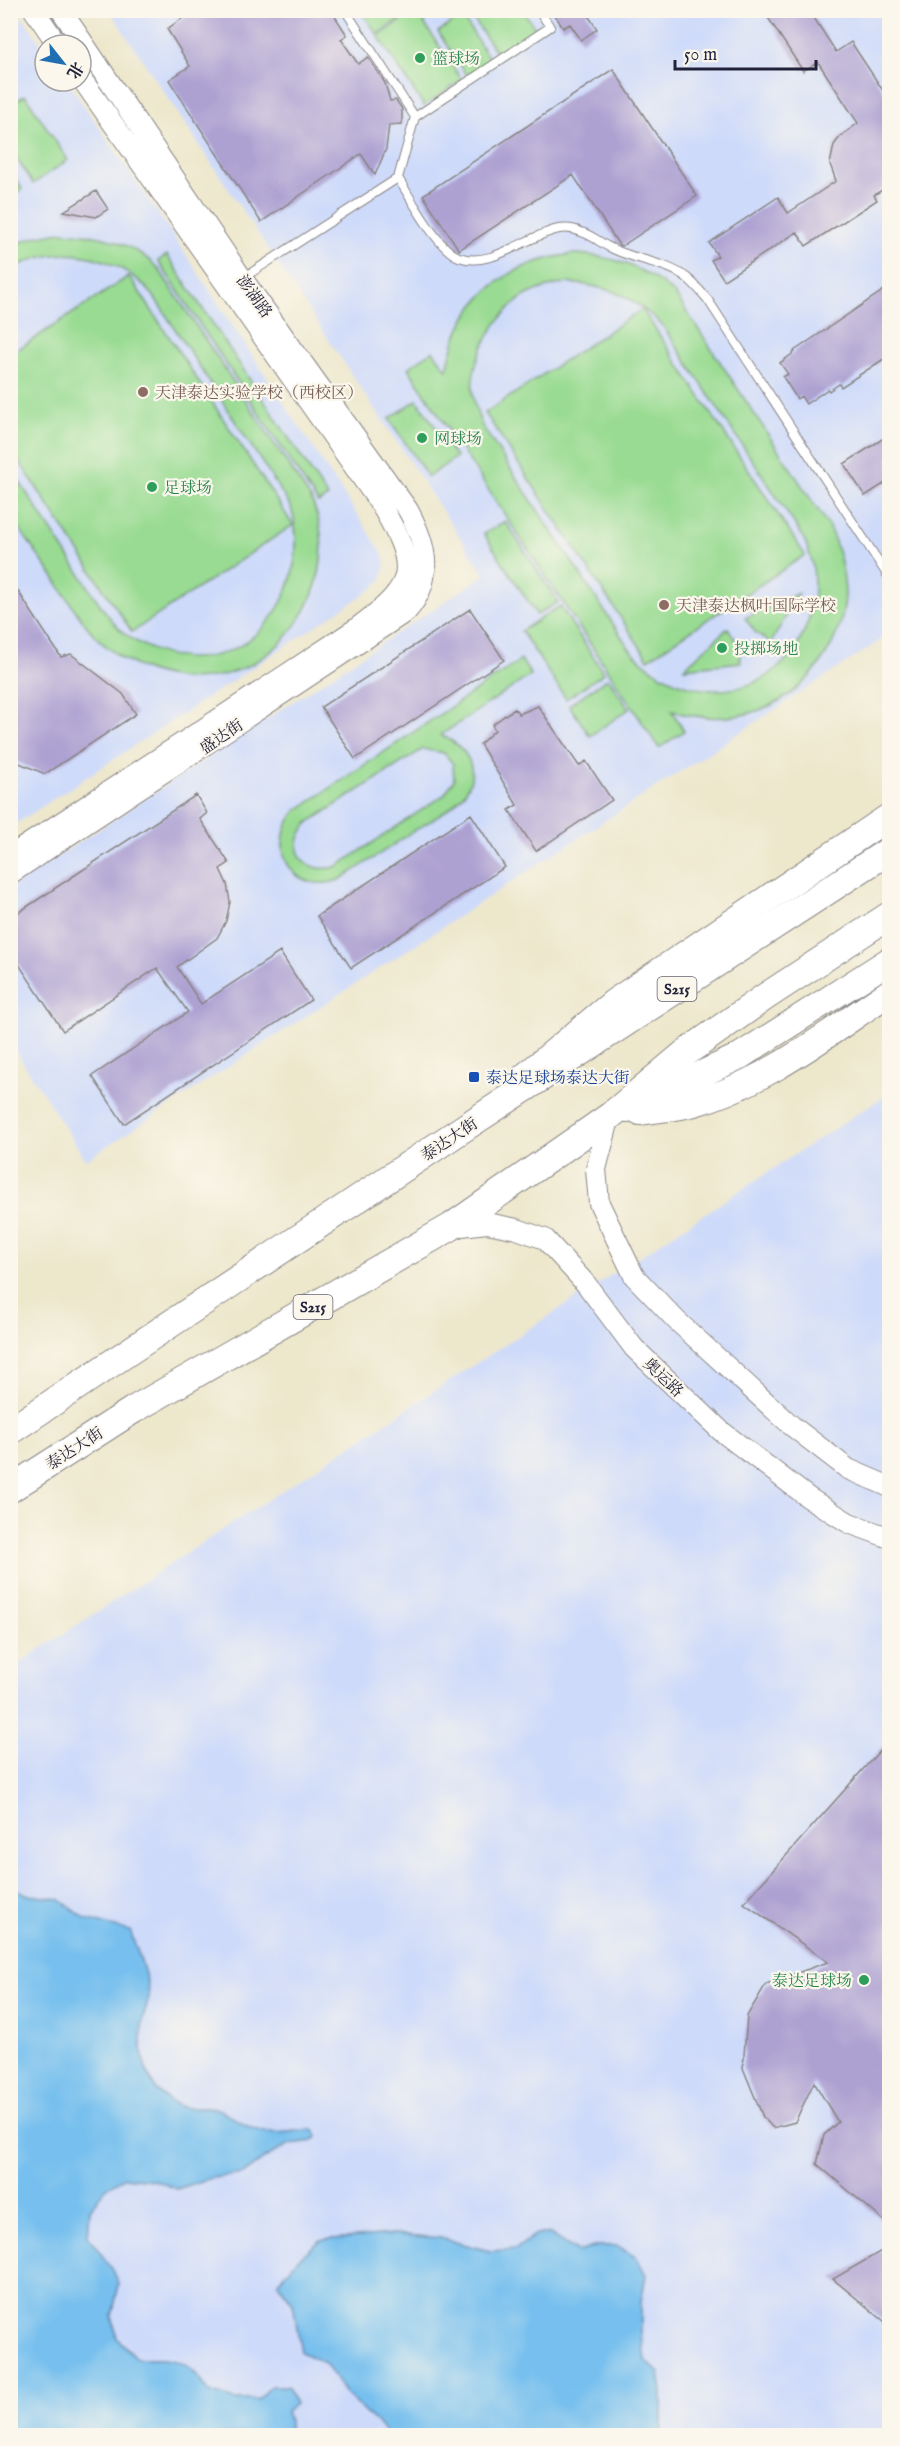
<svg xmlns="http://www.w3.org/2000/svg" width="900" height="2446" font-family="'IM FELL English','Noto Serif SC',serif">
  <style>
    .built { fill: #cedafa }
    .green { fill: #99db92; stroke: #5e7e66; stroke-width: 1.5; fill-rule: evenodd }
    .water { fill: #76bfee; stroke: #4c7094; stroke-width: 1.5 }
    .building { fill: #ada1d2 }
    .lines { fill: none; stroke-linecap: round; stroke-linejoin: round }
    .service-casing { stroke: #888484; stroke-width: 10 }
    .tertiary-casing { stroke: #888484; stroke-width: 22 }
    .primary-casing { stroke: #888484; stroke-width: 28 }
    .trunk-casing { stroke: #888484; stroke-width: 29 }
    .service { stroke: #fff; stroke-width: 8 }
    .tertiary { stroke: #fff; stroke-width: 20 }
    .primary { stroke: #fff; stroke-width: 26 }
    .trunk { stroke: #fff; stroke-width: 27 }
    .leisure-dot { fill: #2e9e5b; stroke: #fbf7ec; stroke-width: 2 }
    .education-dot { fill: #8d6e63; stroke: #fbf7ec; stroke-width: 2 }
    .transit-dot { fill: #1a4fb4; stroke: #fbf7ec; stroke-width: 2 }
    .labels { text-anchor: middle; stroke-width: 4.5; stroke-linejoin: round; paint-order: stroke }
    .shield { fill: #fbf7ec; stroke: #636270; stroke-width: 1.5 }
    .shield-label { font-size: 15px; font-weight: bold; fill: #22223b }
    .leisure-label { font-size: 16px; fill: #27864d; stroke: #fbf7ec; text-anchor: start }
    .street-label { font-size: 16px; fill: #22223b; stroke: #fbf7ec }
    .education-label { font-size: 16px; fill: #785e54; stroke: #fbf7ec; text-anchor: start }
    .transit-label { font-size: 16px; fill: #164399; stroke: #fbf7ec; text-anchor: start }
  </style>
  <rect width="100%" height="100%" fill="#fbf7ec"/>
  <filter id="ink" filterUnits="userSpaceOnUse"><feTurbulence type="fractalNoise" baseFrequency=".0167" numOctaves="2"/><feDisplacementMap in="SourceGraphic" scale="12" xChannelSelector="R" yChannelSelector="G"/><feConvolveMatrix kernelMatrix="1 2 1 2 8 2 1 2 1" color-interpolation-filters="sRGB"/></filter>
  <filter id="wash" filterUnits="userSpaceOnUse"><feTurbulence type="fractalNoise" baseFrequency=".008" numOctaves="4" result="noise"/><feDisplacementMap in="SourceGraphic" scale="24" xChannelSelector="R" yChannelSelector="G"/><feGaussianBlur stdDeviation="1.35" result="paint"/><feColorMatrix in="noise" values="0 0 0 0 0 0 0 0 0 0 0 0 0 0 0 0 0 1.4 0 .05"/><feComposite in="paint" operator="in"/></filter>
  <g filter="url(#wash)">
    <rect width="100%" height="100%" fill="#ede7cc"/>
    <path class="built" d="M110 11H889V635L86 1160 11 1044 10 888 485 575Z
      M11 13 24 19 45 49V81H67L169 229 383 554 385 568 381 580 372 589 11 827Z
      M889 1093V2435H11L10 1669Z"/>
    <path class="green" d="M361 11H412L377 34Z
      M416 11 462 80 424 106 378 36Z
      M468 11H523L537 31 499 57Z
      M462 16 491 61 467 76 438 32Z
      M25 95 68 160 33 184 11 150V105Z
      M11 171 22 189 11 197H10Z
      M61 232C97 234 132 241 158 268L311 499C326 532 325 563 312 596 280 673 194 702 122 658 91 639 74 609 55 579 46 566 12 522 10 510 9 497 10 483 11 469L101 606C108 616 116 626 125 634 181 675 249 663 282 601 297 572 300 538 291 507L153 295C118 254 58 241 11 270V246L34 237Z
      M573 254C612 255 646 268 675 294L828 525C838 546 844 568 845 592 845 613 838 634 827 653 793 709 735 729 672 711L684 731 659 748 408 368 433 351 447 370C450 357 453 343 459 330 481 283 523 260 573 254ZM567 283C607 285 635 297 663 326L802 535C814 558 817 580 812 606 793 701 689 716 629 648L482 426C478 416 474 406 473 395 468 360 499 307 531 293 542 288 555 285 567 283Z
      M167 255 328 497 318 503 158 261Z
      M129 276 293 525 132 632 11 449V354Z
      M642 309 805 555 648 659 485 413Z
      M417 400 456 457 428 477 389 419Z
      M505 521 558 602 537 615 484 534Z
      M799 593 771 643 756 633 745 618Z
      M560 606 604 673 566 699 521 631Z
      M728 628 738 644 741 662 684 668Z
      M521 660 531 675 441 735C474 751 484 779 452 806 439 817 421 826 406 836 385 851 363 865 341 879 295 898 264 850 296 811ZM423 749 444 753 453 764 454 780 444 795 336 867C302 875 285 848 309 822Z
      M608 678 629 709 590 736 569 705Z"/>
    <path class="water" d="M10 1888 29 1895 59 1899 86 1919 130 1931C135 1944 150 1984 149 1997 148 2004 144 2011 143 2019 137 2052 146 2095 182 2107 195 2111 206 2105 218 2109 227 2112 237 2121 245 2125 267 2137 289 2132 312 2129L318 2136 313 2141 290 2144 265 2158 243 2174 211 2178 177 2189 154 2180 125 2177 107 2187 90 2209 88 2236 113 2270 119 2284 112 2316 117 2338 138 2359C177 2358 187 2358 209 2392L236 2400H257L272 2386H288L295 2404 286 2411 289 2421V2435H11Z
      M394 2234 440 2238 490 2251 516 2249 536 2234H550L578 2252 597 2246H618L637 2258 646 2275 641 2301V2334L645 2360 659 2373 662 2391V2435H389L344 2392 325 2363 301 2352 293 2303 278 2283 298 2259 321 2240Z"/>
    <g id="blocks">
      <path class="building" d="M195 10H331L347 35 341 39 358 64 368 57 385 83 390 101 396 100 402 109V124L389 125 386 149 375 175 361 154 261 222 169 80 190 66 167 29Z
        M552 10H589L586 12 597 29 581 40 570 24 563 28Z
        M763 10H809L836 52 851 42 890 101V185L874 195 877 200 806 246 797 232 724 280 711 260 718 256 709 243 778 197 788 213 836 181 830 164 834 145 840 137 858 123 818 62 803 71Z
        M613 69 697 196 622 246 619 245 573 175 459 250 423 195Z
        M96 191 108 209 96 217 64 211Z
        M890 286V355L841 387 839 384 829 391 828 389 806 404 801 396 797 399 783 377 788 374 780 363 795 352 794 351Z
        M890 434V480L865 496 844 464Z
        M10 579 61 657 71 654 123 694 136 714 45 774 10 759Z
        M470 609 504 660 355 759 321 707Z
        M538 706 579 766 586 761 612 800 536 851 509 810 517 805 480 744 495 730 492 725 508 713 515 709 519 714Z
        M196 795 207 813 200 819 229 863 220 869 227 884 230 902 226 921 217 938 177 967 201 1004 280 952 311 1000 124 1124 92 1076 188 1012 157 968 63 1031 10 951V918Z
        M471 814 505 867 351 968 317 916Z
        M890 1739V2226L817 2164 824 2135 838 2122 814 2082 795 2122 773 2128 763 2117 743 2068 747 2016 766 1984 828 1962 744 1903Z
        M890 2246V2326L833 2279Z"/>
    </g>
  </g>
  <g filter="url(#ink)">
    <use href="#blocks" fill-opacity="0" stroke="#888484" stroke-width="1.5"/>
    <g class="lines">
      <defs>
        <path id="service" d="M345 10 415 117
          M398 178C411 198 437 249 459 257 492 269 527 235 559 229 566 228 575 229 581 232 592 235 599 242 609 247 633 260 663 261 686 277 694 283 701 292 708 300L890 579
          M243 278 398 178 415 117 550 27 539 10"/>
        <path id="tertiary" d="M34 10 58 45
          M10 856 354 630C415 585 420 572 381 505L81 78
          M10 874 407 611C435 579 427 545 408 510L242 278 61 10
          M610 1116 596 1169 599 1203 634 1276 676 1320 792 1426 848 1469 890 1487
          M453 1227 487 1223 517 1229 545 1239 586 1284 634 1348 721 1431 809 1498 849 1523 890 1538"/>
        <path id="primary" d="M524 1077 614 1002 890 816
          M627 1109 740 1056 890 960
          M640 1112C658 1109 677 1108 694 1103 766 1083 828 1033 890 992"/>
        <path id="trunk" d="M10 1431 464 1128 890 850
          M10 1489 133 1410 451 1227 610 1116 684 1054 765 997 890 915"/>
      </defs>
      <use href="#service" class="service-casing"/>
      <use href="#tertiary" class="tertiary-casing"/>
      <use href="#primary" class="primary-casing"/>
      <use href="#trunk" class="trunk-casing"/>
      <use href="#service" class="service"/>
      <use href="#tertiary" class="tertiary"/>
      <use href="#primary" class="primary"/>
      <use href="#trunk" class="trunk"/>
    </g>
  </g>
  <g class="leisure-dot">
    <circle cx="420" cy="58" r="6"/>
    <circle cx="422" cy="438" r="6"/>
    <circle cx="152" cy="487" r="6"/>
    <circle cx="722" cy="648" r="6"/>
    <circle cx="864" cy="1980" r="6"/>
  </g>
  <g class="education-dot">
    <circle cx="143" cy="392" r="6"/>
    <circle cx="664" cy="605" r="6"/>
  </g>
  <rect class="transit-dot" x="468" y="1071" width="12" height="12" rx="3"/>
  <g class="labels">
    <g class="shield">
      <rect x="657.5" y="977" width="39" height="24" rx="4.5"/>
      <rect x="293.5" y="1295" width="39" height="24" rx="4.5"/>
    </g>
    <g class="shield-label">
      <text x="677" y="994">S215</text>
      <text x="313" y="1312">S215</text>
    </g>
    <g class="leisure-label">
      <text x="432" y="64">篮球场</text>
      <text x="434" y="444">网球场</text>
      <text x="164" y="493">足球场</text>
      <text x="734" y="654">投掷场地</text>
      <text x="852" y="1986" text-anchor="end">泰达足球场</text>
    </g>
    <g class="street-label">
      <text transform="translate(255 296) rotate(54)" y="6">澎湖路</text>
      <text transform="translate(221 736) rotate(-34)" y="6">盛达街</text>
      <text transform="translate(449 1139) rotate(-34)" y="6">泰达大街</text>
      <text transform="translate(664 1377) rotate(44)" y="6">奥运路</text>
      <text transform="translate(74 1448) rotate(-33)" y="6">泰达大街</text>
    </g>
    <g class="education-label">
      <text x="155" y="398">天津泰达实验学校（西校区）</text>
      <text x="676" y="611">天津泰达枫叶国际学校</text>
    </g>
    <g class="transit-label">
      <text x="486" y="1083">泰达足球场泰达大街</text>
    </g>
  </g>
  <rect width="900" height="2446" fill="none" stroke="#fbf7ec" stroke-width="36"/>
  <g transform="translate(63 63) rotate(121)"><circle r="28" fill="#fbf7ec" stroke="#a4a2a5" stroke-width="1.5"/>
  <path d="M0-4.5L10 22L0 15L-10 22Z" fill="#1f6fb2"/>
  <text y="-9" font-size="16" font-weight="bold" text-anchor="middle" fill="#22223b">北</text>
  </g>
  <path d="M675 60v9h141v-9" fill="none" stroke="#22223b" stroke-width="3"/>
  <text x="684" y="60" font-size="18" fill="#22223b" stroke="#fbf7ec" stroke-width="4.5" paint-order="stroke">50 m</text>
</svg>
